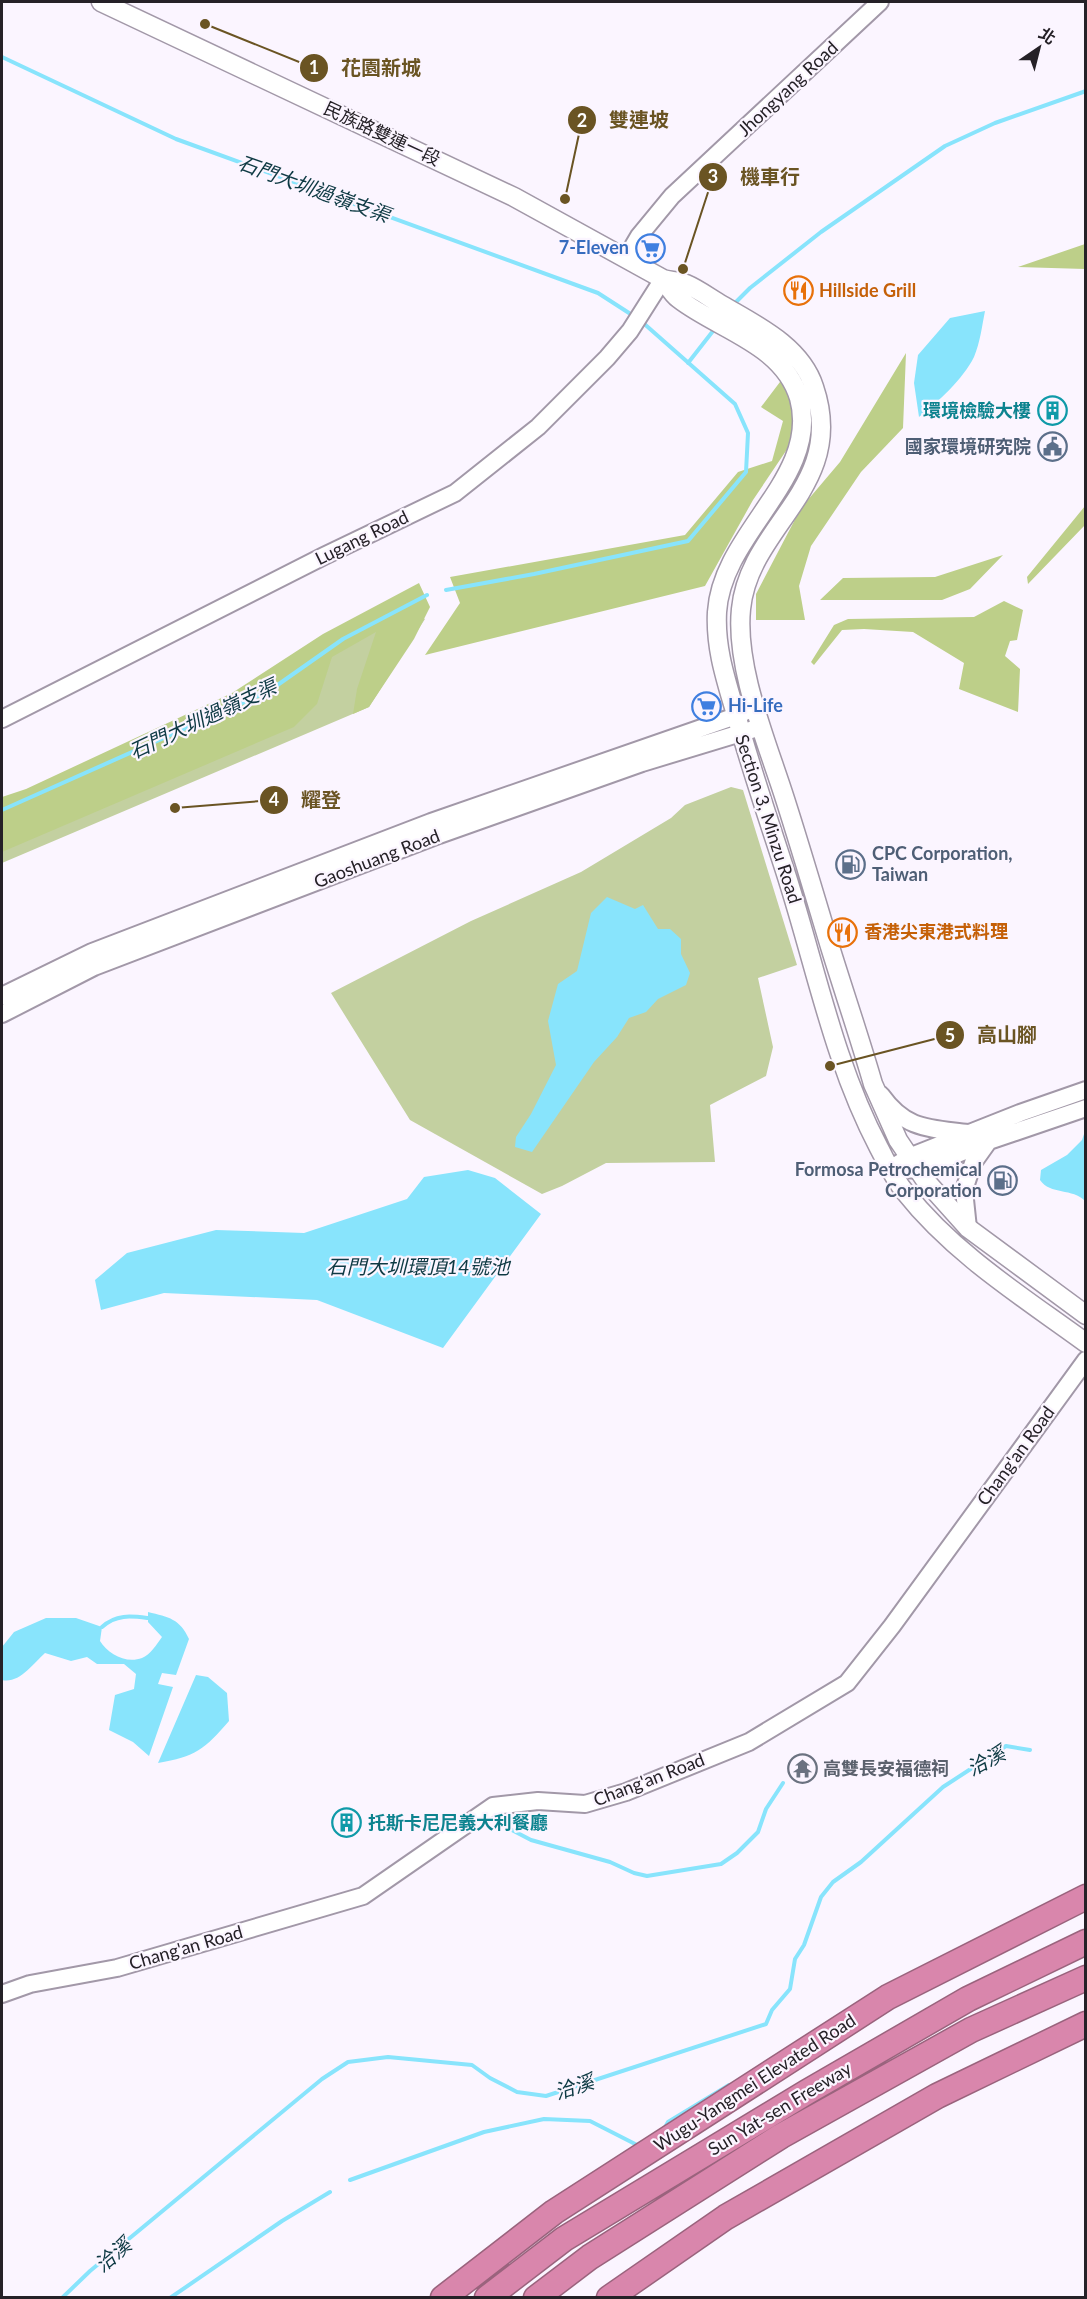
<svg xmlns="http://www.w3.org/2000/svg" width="1087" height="2299" font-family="Lato,'Noto Sans TC',sans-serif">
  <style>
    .green { fill: #c3d0a0 }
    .forest { fill: #bdcf89 }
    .water { fill: #88e4fc }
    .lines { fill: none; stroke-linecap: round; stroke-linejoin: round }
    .stream { stroke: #88e4fc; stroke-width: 4 }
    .tertiary-casing { stroke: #a298a8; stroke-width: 20 }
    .secondary-casing { stroke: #a298a8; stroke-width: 21 }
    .motorway-casing { stroke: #9a637d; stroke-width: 27 }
    .tertiary { stroke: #fff; stroke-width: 16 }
    .secondary { stroke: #fff; stroke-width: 18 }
    .motorway { stroke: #d986ac; stroke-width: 24 }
    .labels { text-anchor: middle; stroke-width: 4.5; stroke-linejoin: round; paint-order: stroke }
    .street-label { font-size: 18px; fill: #252127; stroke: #fbf5ff }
    .shop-label { font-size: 18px; font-weight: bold; fill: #366cbe; stroke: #fbf5ff; text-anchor: end }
    .food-label { font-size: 18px; font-weight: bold; fill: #c56008; stroke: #fbf5ff; text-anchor: start }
    .culture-label { font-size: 18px; font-weight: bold; fill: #0d838f; stroke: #fbf5ff; text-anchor: end }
    .service-label { font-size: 18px; font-weight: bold; fill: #4e5e75; stroke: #fbf5ff; text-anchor: end }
    .worship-label { font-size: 18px; font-weight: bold; fill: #5b616d; stroke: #fbf5ff; text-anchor: start }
    .water-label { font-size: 20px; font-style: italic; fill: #0d3943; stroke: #fbf5ff }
    .leader { fill: none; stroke: #6a5423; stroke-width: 2 }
    .callout-dot { fill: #6a5423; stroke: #fbf5ff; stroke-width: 2 }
    .mark-label { font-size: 18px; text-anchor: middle; font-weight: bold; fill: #fff }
    .callout-label { font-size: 20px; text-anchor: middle; font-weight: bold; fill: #6a5423; stroke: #fbf5ff; stroke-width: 4.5; stroke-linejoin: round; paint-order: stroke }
  </style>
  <rect width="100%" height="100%" fill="#fbf5ff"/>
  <path class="green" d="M407 610 425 619 369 707 2 863V813Z
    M731 787 743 790 797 965 758 978 773 1047 766 1076 710 1105 715 1162 606 1163 562 1186 542 1194 410 1120 331 993 471 921 581 872 671 818 685 805Z"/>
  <path class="forest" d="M1085 244V269L1018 267Z
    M906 353 903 428 861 472 811 546 799 586 805 620H756V594L801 508 840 462Z
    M783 378 796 408 792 442 753 500 705 586 425 655 460 603 450 577 685 535 738 472 772 461 783 421 761 407Z
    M1085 506V525L1028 584 1027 577Z
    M1003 555 970 589 942 600H820L843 578 935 577Z
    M419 583 430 607 414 639 369 707 353 714 357 689 376 632 332 657 317 704 294 727 2 852V797L26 789 232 693 323 634Z
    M1004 601 1023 610 1017 640 1010 641 1005 656 1020 669 1018 712 959 689 964 663 913 632 864 629 842 630 814 665 811 662 834 625 848 619 974 617Z"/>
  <path class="water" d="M985 311C982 326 980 343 974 357 963 379 938 402 919 417L914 383 918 355 950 318Z
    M607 897 635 909 643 905 658 929H670L681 939V954L690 973 686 985 658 999 646 1012 629 1018 617 1037 594 1062 532 1152 515 1147 516 1137 531 1114 556 1065 548 1021 558 984 577 971 591 913Z
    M1085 1131V1201C1073 1188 1050 1195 1040 1180L1041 1170 1067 1155 1082 1140Z
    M468 1170 495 1178 541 1214 443 1348 317 1300 164 1293 101 1310 95 1280 127 1253 216 1230 304 1233 407 1199 424 1177Z
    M148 1612C169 1617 180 1619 189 1639L176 1675 162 1673 158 1684 173 1687 149 1756 133 1742 109 1730 115 1695 134 1689 136 1674 124 1664H97L87 1657 71 1661 45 1653C33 1664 19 1684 2 1680V1647L14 1632 46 1618H76L102 1627 100 1641C108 1654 126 1664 142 1658 150 1655 157 1644 162 1637L148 1622Z
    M196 1675 208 1677 227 1693 229 1721C205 1749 195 1757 158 1763Z"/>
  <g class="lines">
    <path class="stream" d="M2 57 176 139 598 293 629 313
      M733 305 750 288 821 232 945 146 995 123 1086 91
      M688 363 713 331
      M446 590 534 574 688 541 746 472 748 433 735 404 641 321
      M2 810 269 691 343 639 427 595
      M102 1627C116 1614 131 1616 148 1618
      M502 1825 531 1840 610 1862 634 1873 647 1876 721 1864 737 1853 758 1832 766 1809 783 1783
      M664 2129 668 2122 729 2085
      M350 2180 484 2132 544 2119 590 2121 639 2146
      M62 2298 90 2271 322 2079 348 2062 388 2057 472 2065 490 2078 517 2092 546 2096 766 2024 772 2010 790 1989 795 1959 804 1945 821 1897 833 1882 861 1862 943 1787 1006 1746 1030 1750
      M170 2298 282 2221 330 2192"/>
    <defs>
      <path id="tertiary" d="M626 258 639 236 672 196 880 2
        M2 719 324 556 455 493 538 427 607 358 630 331 663 279
        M2 996 92 952 431 822 736 716 756 707
        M2 1014 94 967 439 835 642 763 754 729
        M881 1095C906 1130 928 1128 968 1133
        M890 1169 909 1157 1020 1113 1086 1090
        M906 1169 918 1170 989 1141 1086 1108
        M968 1228 964 1190 973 1163 988 1142
        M2 1994 30 1984 117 1968 363 1896 493 1806 538 1801 585 1804 626 1792 749 1742 847 1683 892 1626 1086 1360"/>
      <path id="secondary" d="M101 2 514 197 663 279C670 281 679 281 686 284 698 289 710 298 722 305 756 325 801 346 814 387 848 487 749 525 741 609 735 668 767 742 785 799 801 849 816 900 831 950 845 995 860 1039 873 1084L898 1140 925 1180 968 1228 1086 1315
        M663 279C668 286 672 294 679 299 719 330 783 344 799 398 821 477 722 532 717 612 715 650 727 683 737 718 752 772 770 824 787 877 816 968 834 1063 879 1148 887 1163 894 1179 905 1192 954 1254 1023 1297 1086 1343"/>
      <path id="motorway" d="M443 2298 554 2212 888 1997 1086 1897
        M487 2298 564 2239 807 2092 968 1999 1086 1942
        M536 2298 590 2257 781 2136 971 2030 1086 1978
        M609 2298 726 2217 937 2096 1086 2024"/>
    </defs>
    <use href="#tertiary" class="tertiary-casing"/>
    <use href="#secondary" class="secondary-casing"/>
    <use href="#motorway" class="motorway-casing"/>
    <use href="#tertiary" class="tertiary"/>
    <use href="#secondary" class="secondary"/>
    <use href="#motorway" class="motorway"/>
  </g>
  <defs>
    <symbol id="supermarket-ring" viewBox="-11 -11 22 22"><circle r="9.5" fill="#fbf5ff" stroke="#3f7fe0" stroke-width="1.5"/><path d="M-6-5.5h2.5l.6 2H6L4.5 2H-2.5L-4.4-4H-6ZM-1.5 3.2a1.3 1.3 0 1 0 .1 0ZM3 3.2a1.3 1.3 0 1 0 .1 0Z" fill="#3f7fe0"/></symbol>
    <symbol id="restaurant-ring" viewBox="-11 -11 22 22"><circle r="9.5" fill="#fbf5ff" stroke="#e8710a" stroke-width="1.5"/><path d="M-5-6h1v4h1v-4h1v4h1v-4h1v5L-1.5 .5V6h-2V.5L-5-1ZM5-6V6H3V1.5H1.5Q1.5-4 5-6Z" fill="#e8710a"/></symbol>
    <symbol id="building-ring" viewBox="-11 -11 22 22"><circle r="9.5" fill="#fbf5ff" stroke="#0f9aa8" stroke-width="1.5"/><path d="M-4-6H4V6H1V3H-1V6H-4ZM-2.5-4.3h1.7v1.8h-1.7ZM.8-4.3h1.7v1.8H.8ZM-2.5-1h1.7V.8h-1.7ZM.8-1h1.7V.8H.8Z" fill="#0f9aa8"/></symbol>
    <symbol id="civic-ring" viewBox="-11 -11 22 22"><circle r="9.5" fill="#fbf5ff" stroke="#5c6f8a" stroke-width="1.5"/><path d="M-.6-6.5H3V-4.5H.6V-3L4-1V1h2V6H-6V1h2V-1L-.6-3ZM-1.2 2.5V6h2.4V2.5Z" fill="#5c6f8a"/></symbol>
    <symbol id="fuel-ring" viewBox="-11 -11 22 22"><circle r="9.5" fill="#fbf5ff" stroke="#5c6f8a" stroke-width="1.5"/><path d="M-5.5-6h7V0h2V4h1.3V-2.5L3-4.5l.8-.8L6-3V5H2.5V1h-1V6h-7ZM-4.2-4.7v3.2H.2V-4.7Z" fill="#5c6f8a"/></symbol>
    <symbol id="temple-ring" viewBox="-11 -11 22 22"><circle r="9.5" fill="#fbf5ff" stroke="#6b7280" stroke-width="1.5"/><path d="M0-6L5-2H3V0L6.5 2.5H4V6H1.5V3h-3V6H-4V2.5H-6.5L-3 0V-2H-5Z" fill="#6b7280"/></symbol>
  </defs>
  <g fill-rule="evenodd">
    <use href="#supermarket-ring" x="634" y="232" width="33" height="33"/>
    <use href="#restaurant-ring" x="782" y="274" width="33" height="33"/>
    <use href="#building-ring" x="1036" y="394" width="33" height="33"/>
    <use href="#civic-ring" x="1036" y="430" width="33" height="33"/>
    <use href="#supermarket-ring" x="690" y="690" width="33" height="33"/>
    <use href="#fuel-ring" x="834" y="848" width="33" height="33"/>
    <use href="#restaurant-ring" x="826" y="916" width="33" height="33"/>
    <use href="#fuel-ring" x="986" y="1164" width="33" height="33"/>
    <use href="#temple-ring" x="786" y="1752" width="33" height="33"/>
    <use href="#building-ring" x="330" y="1806" width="33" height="33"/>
  </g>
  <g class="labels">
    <g class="street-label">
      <text transform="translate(788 89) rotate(-43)" y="6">Jhongyang Road</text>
      <text transform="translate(382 134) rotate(25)" y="6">民族路雙連一段</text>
      <text transform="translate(362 538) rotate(-26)" y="6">Lugang Road</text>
      <text transform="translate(768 819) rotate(72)" y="6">Section 3, Minzu Road</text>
      <text transform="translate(377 859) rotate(-21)" y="6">Gaoshuang Road</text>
      <text transform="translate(1016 1456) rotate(-54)" y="6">Chang'an Road</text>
      <text transform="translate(649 1780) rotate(-21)" y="6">Chang'an Road</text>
      <text transform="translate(186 1948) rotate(-16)" y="6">Chang'an Road</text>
      <text transform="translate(755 2083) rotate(-33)" y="6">Wugu-Yangmei Elevated Road</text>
      <text transform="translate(780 2109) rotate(-31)" y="6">Sun Yat-sen Freeway</text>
    </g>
    <g class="shop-label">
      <text x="629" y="254">7-Eleven</text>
      <text x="728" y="712" text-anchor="start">Hi-Life</text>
    </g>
    <g class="food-label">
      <text x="819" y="297">Hillside Grill</text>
      <text x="864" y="938">香港尖東港式料理</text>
    </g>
    <g class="culture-label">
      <text x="1031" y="417">環境檢驗大樓</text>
      <text x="368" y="1829" text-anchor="start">托斯卡尼尼義大利餐廳</text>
    </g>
    <g class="service-label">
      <text x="1031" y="453">國家環境研究院</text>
      <text x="872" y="860" text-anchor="start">CPC Corporation,<tspan x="872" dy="21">Taiwan</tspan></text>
      <text x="982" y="1176">Formosa Petrochemical<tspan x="982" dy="21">Corporation</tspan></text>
    </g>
    <g class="worship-label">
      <text x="823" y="1775">高雙長安福德祠</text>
    </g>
    <g class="water-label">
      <text transform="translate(314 189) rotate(20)" y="7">石門大圳過嶺支渠</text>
      <text transform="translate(203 719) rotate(-25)" y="7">石門大圳過嶺支渠</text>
      <text x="418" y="1274">石門大圳環頂14號池</text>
      <text transform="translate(986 1761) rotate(-28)" y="7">洽溪</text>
      <text transform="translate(574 2087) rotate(-18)" y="7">洽溪</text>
      <text transform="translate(113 2255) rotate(-40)" y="7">洽溪</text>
    </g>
  </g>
  <path class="leader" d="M205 24L314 68M565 199L582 120M683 269L713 177M175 808L274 800M830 1066L950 1035"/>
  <g class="callout-dot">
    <circle cx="205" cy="24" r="6"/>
    <circle cx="565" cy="199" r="6"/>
    <circle cx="683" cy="269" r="6"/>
    <circle cx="175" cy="808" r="6"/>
    <circle cx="830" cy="1066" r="6"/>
    <circle cx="314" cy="68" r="15"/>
    <circle cx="582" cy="120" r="15"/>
    <circle cx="713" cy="177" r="15"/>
    <circle cx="274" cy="800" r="15"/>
    <circle cx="950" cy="1035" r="15"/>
  </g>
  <g class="mark-label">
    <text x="314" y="74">1</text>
    <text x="582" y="127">2</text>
    <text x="713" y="183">3</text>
    <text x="274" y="806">4</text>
    <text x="950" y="1042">5</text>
  </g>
  <g class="callout-label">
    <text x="381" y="75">花園新城</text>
    <text x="639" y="127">雙連坡</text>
    <text x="770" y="184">機車行</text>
    <text x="321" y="807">耀登</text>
    <text x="1007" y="1042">高山腳</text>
  </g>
  <rect width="1087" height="2299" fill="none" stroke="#252127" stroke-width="6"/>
  <g transform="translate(1039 48) rotate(35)" stroke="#fbf5ff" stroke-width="4.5" paint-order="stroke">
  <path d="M0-4.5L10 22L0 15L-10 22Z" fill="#252127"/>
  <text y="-9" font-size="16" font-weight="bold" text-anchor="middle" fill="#252127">北</text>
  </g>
</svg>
